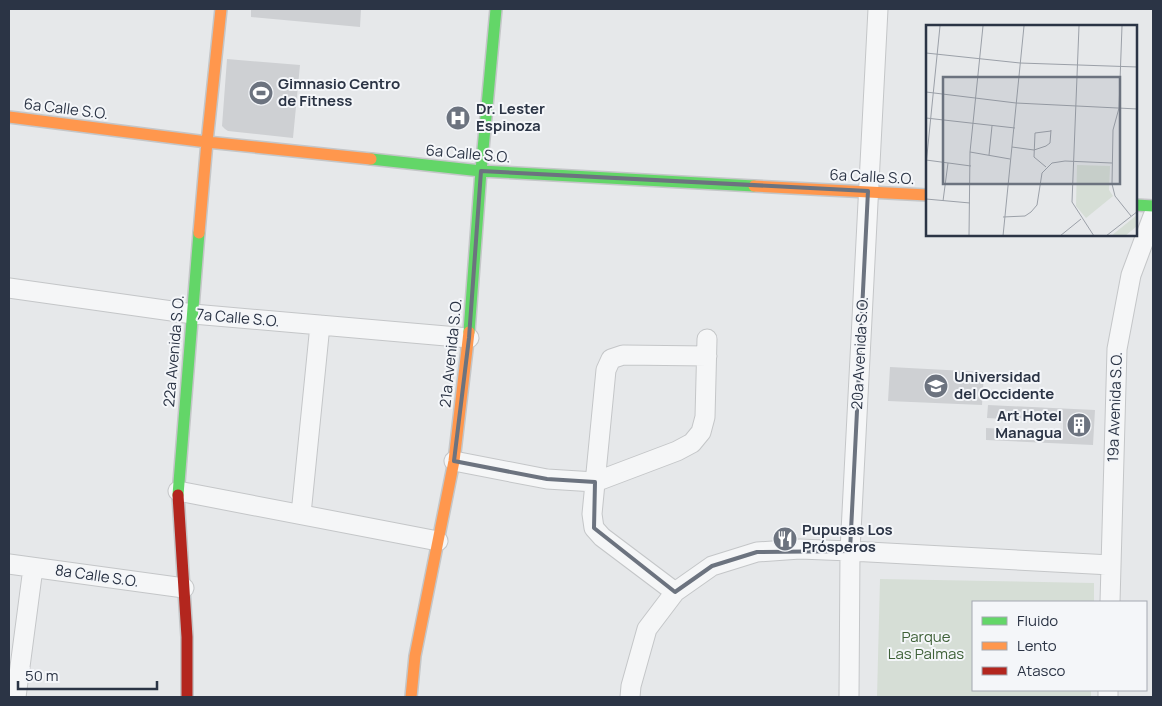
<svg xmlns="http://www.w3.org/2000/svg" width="1162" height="706" font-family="Manrope,sans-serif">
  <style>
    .green { fill: #d6ded6 }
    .building { fill: #ced0d3 }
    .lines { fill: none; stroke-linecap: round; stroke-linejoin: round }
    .street-casing { stroke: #c4c6c8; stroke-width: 21 }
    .fast-casing { stroke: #c4c6c8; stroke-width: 14 }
    .slow-casing { stroke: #c4c6c8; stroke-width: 14 }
    .jam-casing { stroke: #c4c6c8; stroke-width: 14 }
    .street { stroke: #f5f6f7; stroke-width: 19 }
    .fast { stroke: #63d668; stroke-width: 11 }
    .slow { stroke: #ff974d; stroke-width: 11 }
    .jam { stroke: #b3261e; stroke-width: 11 }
    .marked { fill: none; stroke: #6c737f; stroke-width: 4; stroke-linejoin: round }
    .labels { text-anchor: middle; stroke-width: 4; stroke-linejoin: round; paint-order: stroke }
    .poi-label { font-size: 15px; font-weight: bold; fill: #2b3445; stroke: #f4f6f9; text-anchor: start }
    .street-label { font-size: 15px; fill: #2b3445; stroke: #f4f6f9 }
    .park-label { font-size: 15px; fill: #3f6138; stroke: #f4f6f9 }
    .inset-road { fill: none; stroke: #9ba0a8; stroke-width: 1 }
    .view { fill: #6c737f; fill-opacity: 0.15; stroke: #6c737f; stroke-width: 2.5 }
    .inset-edge { fill: none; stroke: #2b3445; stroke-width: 2.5 }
  </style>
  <rect width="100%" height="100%" fill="#e6e8ea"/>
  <path class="green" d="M880 579 1094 583V602H973V690H1091V697H877Z"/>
  <path class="building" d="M251 9H361L360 27 251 17Z
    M227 59 300 65 293 138 228 131 225 129 222 126Z
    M890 367 984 372 982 405 888 401Z
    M988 405 1095 410 1093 445 986 440V428L1063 432V422L987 418Z"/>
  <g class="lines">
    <defs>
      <path id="street" d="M9 288 193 314 469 338
        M454 461 547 479 595 482 677 451 692 443 701 432 705 417 707 339
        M178 491 438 541
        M301 514 320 325
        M9 564 184 588
        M675 592 602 537 594 528 592 514 606 370 611 359 623 355 707 356
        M1110 602 1117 349 1131 275 1153 216
        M16 697 33 568
        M630 697 631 686 647 629 675 592 712 566 757 552 800 549 850 551 1111 565
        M849 697 850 551 878 9
        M1108 697V690"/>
      <path id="fast" d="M371 159 481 171 754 186
        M1136 205 1153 206
        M469 332 481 171 496 9
        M178 495 199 233"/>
      <path id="slow" d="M9 117 207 142 371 159
        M754 186 927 195
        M199 233 207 142 221 9
        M411 697 415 656 454 461 469 332"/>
      <path id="jam" d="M178 495 187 637V697"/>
    </defs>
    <use href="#street" class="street-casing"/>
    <use href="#fast" class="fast-casing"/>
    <use href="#slow" class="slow-casing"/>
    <use href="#jam" class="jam-casing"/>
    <use href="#street" class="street"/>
    <use href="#fast" class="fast"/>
    <use href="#slow" class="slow"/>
    <use href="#jam" class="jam"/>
  </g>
  <path class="marked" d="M481 171 868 191 850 551 757 552 712 566 675 592 594 528 595 482 547 479 454 461 469 338Z"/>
  <defs>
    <symbol id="stadium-disc" viewBox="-11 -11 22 22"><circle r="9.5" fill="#6c737f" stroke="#f4f6f9"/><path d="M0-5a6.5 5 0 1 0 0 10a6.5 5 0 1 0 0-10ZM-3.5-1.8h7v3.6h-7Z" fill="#fff"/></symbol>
    <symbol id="hospital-disc" viewBox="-11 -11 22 22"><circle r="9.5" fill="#6c737f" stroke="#f4f6f9"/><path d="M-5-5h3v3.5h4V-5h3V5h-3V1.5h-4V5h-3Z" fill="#fff"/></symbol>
    <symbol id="university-disc" viewBox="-11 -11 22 22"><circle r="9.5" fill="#6c737f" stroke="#f4f6f9"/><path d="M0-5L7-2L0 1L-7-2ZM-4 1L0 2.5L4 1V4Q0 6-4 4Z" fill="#fff"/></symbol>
    <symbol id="building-disc" viewBox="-11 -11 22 22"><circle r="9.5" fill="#6c737f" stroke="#f4f6f9"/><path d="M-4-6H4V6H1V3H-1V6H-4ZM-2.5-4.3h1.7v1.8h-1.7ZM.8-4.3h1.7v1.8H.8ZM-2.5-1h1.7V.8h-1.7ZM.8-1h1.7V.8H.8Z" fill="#fff"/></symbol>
    <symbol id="restaurant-disc" viewBox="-11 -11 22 22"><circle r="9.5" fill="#6c737f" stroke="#f4f6f9"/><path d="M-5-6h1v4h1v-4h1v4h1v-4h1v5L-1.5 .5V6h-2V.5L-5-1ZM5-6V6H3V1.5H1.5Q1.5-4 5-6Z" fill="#fff"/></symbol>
  </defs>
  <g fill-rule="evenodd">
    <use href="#stadium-disc" x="247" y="79" width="28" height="28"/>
    <use href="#hospital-disc" x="444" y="104" width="28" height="28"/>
    <use href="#university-disc" x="922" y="372" width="28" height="28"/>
    <use href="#building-disc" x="1065" y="411" width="28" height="28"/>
    <use href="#restaurant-disc" x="771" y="525" width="28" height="28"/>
  </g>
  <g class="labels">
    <g class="poi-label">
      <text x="278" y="89">Gimnasio Centro<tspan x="278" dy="17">de Fitness</tspan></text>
      <text x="476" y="114">Dr. Lester<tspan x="476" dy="17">Espinoza</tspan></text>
      <text x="954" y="382">Universidad<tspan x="954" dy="17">del Occidente</tspan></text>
      <text x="1062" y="421" text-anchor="end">Art Hotel<tspan x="1062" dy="17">Managua</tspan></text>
      <text x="802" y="535">Pupusas Los<tspan x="802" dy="17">Prósperos</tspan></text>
    </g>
    <g class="street-label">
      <text transform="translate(66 109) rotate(7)" y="5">6a Calle S.O.</text>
      <text transform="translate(468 154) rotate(5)" y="5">6a Calle S.O.</text>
      <text transform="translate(872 177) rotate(3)" y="5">6a Calle S.O.</text>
      <text transform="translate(238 318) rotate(5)" y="5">7a Calle S.O.</text>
      <text transform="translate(174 351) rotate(-85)" y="5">22a Avenida S.O.</text>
      <text transform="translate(451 353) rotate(-84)" y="5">21a Avenida S.O.</text>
      <text transform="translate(860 353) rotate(-87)" y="5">20a Avenida S.O.</text>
      <text transform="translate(1115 407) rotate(-88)" y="5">19a Avenida S.O.</text>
      <text transform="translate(97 576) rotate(8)" y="5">8a Calle S.O.</text>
    </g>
    <g class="park-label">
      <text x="926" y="642">Parque<tspan x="926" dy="17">Las Palmas</tspan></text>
    </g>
  </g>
  <g transform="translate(926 25)">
    <rect width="211" height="211" fill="#e6e8ea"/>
    <path d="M151 140 184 141 183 165 187 171 160 193 150 181ZM211 190V201L199 211H185Z" fill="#d6ded6"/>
    <path class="inset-road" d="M153 1 146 177 168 211M196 1 193 83 187 105 186 159 189 171 205 191M0 28 94 38 212 42M0 67 90 78 212 84M0 93 89 103M86 122 108 125 120 121 124 118 125 105M44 127 84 134M63 130 66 101M0 135 45 141M0 140 14 1M120 142 108 132 109 108 125 106M0 174 44 178M17 176 22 138M77 192 99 191 105 187 111 180 116 148 126 138 139 136 186 138M43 211 44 127 57 1M77 211 98 1M134 211 155 194M180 211 212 186"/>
    <path class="view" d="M17 52H194V159H17Z"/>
    <rect width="211" height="211" class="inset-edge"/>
  </g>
  <rect width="1162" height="706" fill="none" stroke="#2b3445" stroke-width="20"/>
  <rect x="972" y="601" width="175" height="90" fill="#f4f6f9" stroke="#a4a8b1"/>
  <rect x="982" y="617" width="25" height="8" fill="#63d668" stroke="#a4a8b1"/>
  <text x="1017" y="626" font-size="15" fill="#2b3445">Fluido</text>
  <rect x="982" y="642" width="25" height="8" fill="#ff974d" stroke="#a4a8b1"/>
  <text x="1017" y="651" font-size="15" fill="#2b3445">Lento</text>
  <rect x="982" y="667" width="25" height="8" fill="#b3261e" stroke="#a4a8b1"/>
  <text x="1017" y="676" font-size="15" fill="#2b3445">Atasco</text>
  <path d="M18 681v8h139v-8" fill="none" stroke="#2b3445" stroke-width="2.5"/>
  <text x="25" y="681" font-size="15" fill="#2b3445" stroke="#f4f6f9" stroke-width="4" paint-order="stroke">50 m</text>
</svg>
